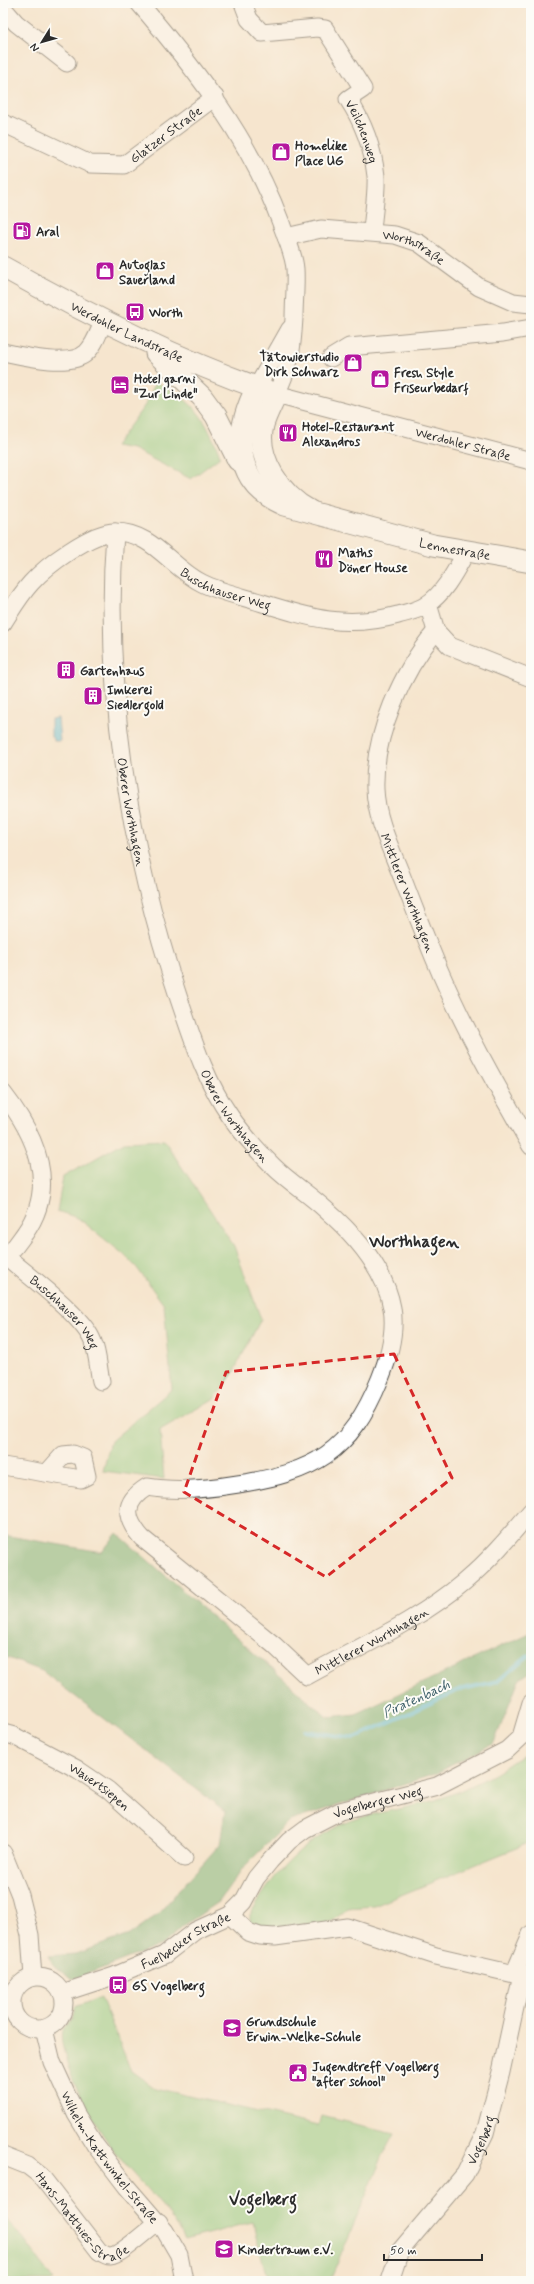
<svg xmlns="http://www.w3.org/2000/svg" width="534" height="2284" font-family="Mynerve,sans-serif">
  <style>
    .green { fill: #8cce86; stroke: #5c7c58 }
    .forest { fill: #71b173; stroke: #4e6e4f }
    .water { fill: #60c3df; stroke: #467785 }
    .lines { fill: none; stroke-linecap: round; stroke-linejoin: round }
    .stream { stroke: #60c3df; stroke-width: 4 }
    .minor-casing { stroke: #494743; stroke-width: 19 }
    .major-casing { stroke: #494743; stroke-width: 23 }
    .minor { stroke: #fff; stroke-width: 17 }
    .major { stroke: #fff; stroke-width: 21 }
    .marked { fill: none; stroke: #d62828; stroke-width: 3; stroke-dasharray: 8 5; stroke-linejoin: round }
    .labels { text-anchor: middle; stroke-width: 4; stroke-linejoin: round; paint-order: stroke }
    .street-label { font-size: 13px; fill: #2b2b2b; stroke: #fdfcf7 }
    .poi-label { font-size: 13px; font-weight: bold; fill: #2b2b2b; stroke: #fdfcf7; text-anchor: start }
    .water-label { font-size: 14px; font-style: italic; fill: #3e606a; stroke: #fdfcf7 }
    .district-label { font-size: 17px; font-weight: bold; fill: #2b2b2b; stroke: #fdfcf7 }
  </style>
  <rect width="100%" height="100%" fill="#fdfcf7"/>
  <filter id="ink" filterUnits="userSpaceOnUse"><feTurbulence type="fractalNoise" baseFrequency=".025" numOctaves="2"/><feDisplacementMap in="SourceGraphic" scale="8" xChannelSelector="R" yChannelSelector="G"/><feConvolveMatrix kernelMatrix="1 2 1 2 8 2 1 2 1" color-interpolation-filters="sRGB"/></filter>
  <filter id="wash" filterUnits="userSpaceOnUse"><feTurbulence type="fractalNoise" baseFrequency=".012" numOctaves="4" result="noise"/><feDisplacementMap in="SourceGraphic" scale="16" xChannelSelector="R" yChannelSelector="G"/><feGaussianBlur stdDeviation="0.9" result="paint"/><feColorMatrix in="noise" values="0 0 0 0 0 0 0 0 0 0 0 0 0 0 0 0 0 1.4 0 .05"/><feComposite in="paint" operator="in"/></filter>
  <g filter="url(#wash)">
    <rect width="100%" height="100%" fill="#f6e5ce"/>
    <path class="green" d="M156 382C184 397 199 407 212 437 215 443 219 450 220 457L191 479 133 449 115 446 145 405Z
      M164 1140 234 1246 261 1319 233 1373 215 1398 160 1430 164 1479 103 1471 111 1441 172 1389 164 1305 137 1268 122 1253 78 1218 57 1211 63 1177 124 1142Z
      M527 1754 531 1755V1842L374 1906 348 1908 333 1921 322 1923 269 1927 255 1925 250 1921V1915C276 1867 316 1828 370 1815 395 1809 420 1806 444 1797 461 1791 478 1783 494 1774 505 1768 515 1758 527 1754Z
      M101 1997 131 2071 155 2088 318 2126 321 2116 394 2133 386 2148 330 2281H268L252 2222 185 2240C172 2214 152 2195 133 2174 106 2143 74 2095 65 2055 63 2048 60 2038 62 2031L72 2018 75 2007Z
      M3 2216 22 2237 54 2281H3Z"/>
    <path class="forest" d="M117 1533 327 1717 356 1714 531 1632V1671L519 1680 494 1743 435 1774 290 1821 242 1869 219 1902 183 1926 164 1944 72 1980 54 1966 48 1956 75 1954 129 1935 157 1915 220 1844 225 1811 42 1671 3 1656V1535L102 1552Z"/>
    <path class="water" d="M58 718 60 741H54L51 736V719Z"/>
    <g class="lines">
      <path class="stream" d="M305 1731 355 1738 459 1690 498 1681 527 1656 531 1655"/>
    </g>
  </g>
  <g filter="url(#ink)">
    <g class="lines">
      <defs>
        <g id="minor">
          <path id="s1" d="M139 3C197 71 250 139 281 223 286 238 294 254 295 269 296 285 294 302 294 318 292 350 291 364 276 394L531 461"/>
          <path id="s2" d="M243 3 249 19 262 33 317 28 325 29 363 89 348 99C363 122 373 149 376 176 377 194 373 214 372 232"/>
          <path d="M3 8 16 23 67 63"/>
          <path id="s3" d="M3 123 90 164 124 165 215 97"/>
          <path id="s4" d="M286 237 321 229 395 235 419 243 479 287 513 302 531 304"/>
          <path d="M3 352C22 356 70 368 86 353 95 345 99 331 104 320"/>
          <path d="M331 358 349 347 503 333 531 328"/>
          <path d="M257 387 290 329"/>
          <path id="s5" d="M115 532C103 689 129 850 179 999 193 1040 205 1080 230 1116 242 1133 258 1151 273 1166 289 1182 309 1194 325 1209 355 1235 385 1268 392 1308 396 1331 389 1357 380 1379 350 1453 314 1472 238 1484 208 1489 178 1492 147 1487 123 1502 124 1518 142 1538L274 1645 307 1676C359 1647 418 1621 464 1582 489 1561 510 1536 531 1511"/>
          <path d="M428 604 436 631 450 646 531 678"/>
          <path id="s6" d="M3 623C12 609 20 595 31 583 46 566 91 532 115 532 153 532 171 568 202 583 218 591 239 596 256 601 307 617 344 630 398 615 407 612 418 611 426 605 444 594 456 570 466 552"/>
          <path id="s7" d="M436 631C402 671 373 736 375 789 376 820 393 853 404 882 416 913 428 944 441 974 467 1034 499 1090 531 1146"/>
          <path d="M3 1093C35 1134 59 1185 25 1233 19 1241 12 1253 3 1258"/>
          <path id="s8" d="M6 1256C28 1276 84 1316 93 1342 98 1354 98 1368 101 1381"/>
          <path d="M3 1466 81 1479 87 1476 83 1458 73 1454 63 1455 47 1473"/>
          <path id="s9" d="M3 1733 14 1736 77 1769 108 1790 184 1858"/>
          <path d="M3 1853 20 1895 30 1935 33 1977"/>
          <path d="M230 1915 248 1932 260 1936 275 1937 348 1927 436 1956 514 1974 531 1975"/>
          <path d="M514 1974 531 1934"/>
          <circle cx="38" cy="2003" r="26"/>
          <path id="s10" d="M62 1993 114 1976 164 1955 195 1931 230 1915 243 1902 256 1878 270 1861 289 1841 305 1829 340 1811 437 1786 507 1750 521 1737 531 1703"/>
          <path id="s11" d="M44 2029 52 2062 76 2114 95 2145 127 2187 165 2231 179 2255 184 2281"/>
          <path id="s12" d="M3 2156 28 2166 41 2176 99 2251C102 2253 106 2256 110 2256 122 2255 148 2229 159 2222"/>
          <path id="s13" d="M390 2281 400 2251 465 2174 485 2133 501 2072 522 1975"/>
        </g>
        <g id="major">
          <path id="s14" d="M3 267C90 316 181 362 276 394 272 404 266 414 263 425 255 459 282 496 310 511"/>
          <path d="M156 353 202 397 216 416 238 460"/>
          <path id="s15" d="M257 387C234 432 231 482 285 505L433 545 531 562"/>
        </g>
      </defs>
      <use href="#minor" class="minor-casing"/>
      <use href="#major" class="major-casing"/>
      <use href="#minor" class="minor"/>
      <use href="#major" class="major"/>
    </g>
  </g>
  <path d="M0 0H534V2284H0ZM394 1354 452 1478 326 1577 184 1492 226 1372Z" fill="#f6e5ce" fill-opacity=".55" fill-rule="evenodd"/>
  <path class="marked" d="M394 1354 452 1478 326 1577 184 1492 226 1372Z"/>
  <defs>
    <symbol id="shop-square" viewBox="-11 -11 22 22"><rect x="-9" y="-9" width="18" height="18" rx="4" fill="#b5179e" stroke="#fdfcf7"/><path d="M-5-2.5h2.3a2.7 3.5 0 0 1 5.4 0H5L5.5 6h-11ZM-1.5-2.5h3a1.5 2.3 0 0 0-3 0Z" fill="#fff"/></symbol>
    <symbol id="fuel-square" viewBox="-11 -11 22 22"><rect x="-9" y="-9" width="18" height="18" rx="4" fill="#b5179e" stroke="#fdfcf7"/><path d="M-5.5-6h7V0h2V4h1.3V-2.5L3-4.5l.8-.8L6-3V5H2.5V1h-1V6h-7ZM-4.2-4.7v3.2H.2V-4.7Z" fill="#fff"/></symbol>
    <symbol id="bus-square" viewBox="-11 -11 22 22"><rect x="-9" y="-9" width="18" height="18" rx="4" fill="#b5179e" stroke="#fdfcf7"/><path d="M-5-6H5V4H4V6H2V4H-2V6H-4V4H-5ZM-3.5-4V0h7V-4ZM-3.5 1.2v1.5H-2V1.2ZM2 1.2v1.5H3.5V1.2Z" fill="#fff"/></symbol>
    <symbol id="hotel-square" viewBox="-11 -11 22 22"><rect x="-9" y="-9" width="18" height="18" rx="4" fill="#b5179e" stroke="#fdfcf7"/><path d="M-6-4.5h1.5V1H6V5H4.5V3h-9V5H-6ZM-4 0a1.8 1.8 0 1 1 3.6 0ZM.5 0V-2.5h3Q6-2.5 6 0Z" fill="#fff"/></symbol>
    <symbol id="restaurant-square" viewBox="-11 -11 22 22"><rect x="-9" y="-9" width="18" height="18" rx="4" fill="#b5179e" stroke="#fdfcf7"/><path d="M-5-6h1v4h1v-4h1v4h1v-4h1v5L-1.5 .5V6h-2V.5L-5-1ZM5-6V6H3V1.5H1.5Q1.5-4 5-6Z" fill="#fff"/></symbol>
    <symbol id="building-square" viewBox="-11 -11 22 22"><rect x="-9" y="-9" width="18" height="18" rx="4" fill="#b5179e" stroke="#fdfcf7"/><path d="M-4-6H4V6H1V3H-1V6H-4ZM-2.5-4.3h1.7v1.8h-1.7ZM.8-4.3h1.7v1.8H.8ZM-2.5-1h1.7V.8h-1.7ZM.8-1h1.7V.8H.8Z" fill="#fff"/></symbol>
    <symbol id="school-square" viewBox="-11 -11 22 22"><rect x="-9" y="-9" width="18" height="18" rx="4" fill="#b5179e" stroke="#fdfcf7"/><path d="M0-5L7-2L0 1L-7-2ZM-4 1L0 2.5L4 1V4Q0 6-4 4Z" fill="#fff"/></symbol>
    <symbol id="civic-square" viewBox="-11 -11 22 22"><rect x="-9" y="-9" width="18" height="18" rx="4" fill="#b5179e" stroke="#fdfcf7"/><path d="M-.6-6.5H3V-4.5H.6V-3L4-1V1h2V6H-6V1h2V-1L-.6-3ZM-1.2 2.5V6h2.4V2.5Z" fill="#fff"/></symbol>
  </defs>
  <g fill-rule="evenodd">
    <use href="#shop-square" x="270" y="141" width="22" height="22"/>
    <use href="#fuel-square" x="11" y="220" width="22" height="22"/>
    <use href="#shop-square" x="94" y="260" width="22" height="22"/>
    <use href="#bus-square" x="124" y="301" width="22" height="22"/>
    <use href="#shop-square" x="342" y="352" width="22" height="22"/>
    <use href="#shop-square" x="369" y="368" width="22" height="22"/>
    <use href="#hotel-square" x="109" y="374" width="22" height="22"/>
    <use href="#restaurant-square" x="277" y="422" width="22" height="22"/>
    <use href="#restaurant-square" x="313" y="548" width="22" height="22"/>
    <use href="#building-square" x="55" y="659" width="22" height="22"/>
    <use href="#building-square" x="82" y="685" width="22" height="22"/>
    <use href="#bus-square" x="107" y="1974" width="22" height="22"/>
    <use href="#school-square" x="221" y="2017" width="22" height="22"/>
    <use href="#civic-square" x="287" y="2062" width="22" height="22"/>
    <use href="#school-square" x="213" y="2238" width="22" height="22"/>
  </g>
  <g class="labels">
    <g class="street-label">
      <text dy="5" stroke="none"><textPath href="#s2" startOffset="224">Veilchenweg</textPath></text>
      <text dy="5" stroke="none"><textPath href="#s3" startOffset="182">Glatzer Straße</textPath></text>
      <text dy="5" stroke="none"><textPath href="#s4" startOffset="132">Worthstraße</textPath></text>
      <text dy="5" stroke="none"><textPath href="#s14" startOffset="140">Werdohler Landstraße</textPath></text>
      <text dy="5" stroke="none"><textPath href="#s1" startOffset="633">Werdohler Straße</textPath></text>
      <text dy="5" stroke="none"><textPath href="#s15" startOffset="315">Lennestraße</textPath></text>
      <text dy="5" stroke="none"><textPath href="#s6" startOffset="276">Buschhauser Weg</textPath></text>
      <text dy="5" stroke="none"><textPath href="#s5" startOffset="281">Oberer Worthhagen</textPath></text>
      <text dy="5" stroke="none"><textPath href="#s7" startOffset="282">Mittlerer Worthhagen</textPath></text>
      <text dy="5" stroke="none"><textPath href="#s5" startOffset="605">Oberer Worthhagen</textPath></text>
      <text dy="5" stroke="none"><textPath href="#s8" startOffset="82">Buschhauser Weg</textPath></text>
      <text dy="5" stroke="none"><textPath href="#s5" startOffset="1561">Mittlerer Worthhagen</textPath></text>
      <text dy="5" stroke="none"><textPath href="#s9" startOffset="111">Wauertsiepen</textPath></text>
      <text dy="5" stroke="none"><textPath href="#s10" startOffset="380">Vogelberger Weg</textPath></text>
      <text dy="5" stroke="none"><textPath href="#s10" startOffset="135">Fuelbecker Straße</textPath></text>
      <text dy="5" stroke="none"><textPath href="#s13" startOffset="170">Vogelberg</textPath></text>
      <text dy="5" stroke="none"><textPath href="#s11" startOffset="146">Wilhelm-Kattwinkel-Straße</textPath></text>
      <text dy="5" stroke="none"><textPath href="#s12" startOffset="105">Hans-Matthies-Straße</textPath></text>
    </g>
    <g class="poi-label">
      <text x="295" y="150">Homelike<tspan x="295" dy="15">Place UG</tspan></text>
      <text x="36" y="236">Aral</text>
      <text x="119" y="269">Autoglas<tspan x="119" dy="15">Sauerland</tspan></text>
      <text x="149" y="317">Worth</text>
      <text x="339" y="361" text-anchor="end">Tätowierstudio<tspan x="339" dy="15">Dirk Schwarz</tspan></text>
      <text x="394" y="377">Fresh Style<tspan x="394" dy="15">Friseurbedarf</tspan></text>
      <text x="134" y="383">Hotel garni<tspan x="134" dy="15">"Zur Linde"</tspan></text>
      <text x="302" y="431">Hotel-Restaurant<tspan x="302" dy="15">Alexandros</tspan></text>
      <text x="338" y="557">Maths<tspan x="338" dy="15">Döner House</tspan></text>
      <text x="80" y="675">Gartenhaus</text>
      <text x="107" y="694">Imkerei<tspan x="107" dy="15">Siedlergold</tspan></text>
      <text x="132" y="1990">GS Vogelberg</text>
      <text x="246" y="2026">Grundschule<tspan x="246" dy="15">Erwin-Welke-Schule</tspan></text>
      <text x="312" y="2071">Jugendtreff Vogelberg<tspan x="312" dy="15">"after school"</tspan></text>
      <text x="238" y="2254">Kindertraum e.V.</text>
    </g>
    <g class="water-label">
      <text transform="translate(416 1698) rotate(-25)" y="5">Piratenbach</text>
    </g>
    <g class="district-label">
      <text x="414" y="1247">Worthhagen</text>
      <text x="263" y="2205">Vogelberg</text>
    </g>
  </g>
  <rect width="534" height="2284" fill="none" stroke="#fdfcf7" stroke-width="16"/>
  <g transform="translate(42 42) rotate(233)" stroke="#fdfcf7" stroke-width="3" paint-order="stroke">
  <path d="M0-3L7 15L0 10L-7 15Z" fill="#2b2b2b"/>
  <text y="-6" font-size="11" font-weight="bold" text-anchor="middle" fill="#2b2b2b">N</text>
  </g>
  <path d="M384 2254v6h98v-6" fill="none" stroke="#2b2b2b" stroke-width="2"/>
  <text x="390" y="2254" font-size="12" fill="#2b2b2b" stroke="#fdfcf7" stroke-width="3" paint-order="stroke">50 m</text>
</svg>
